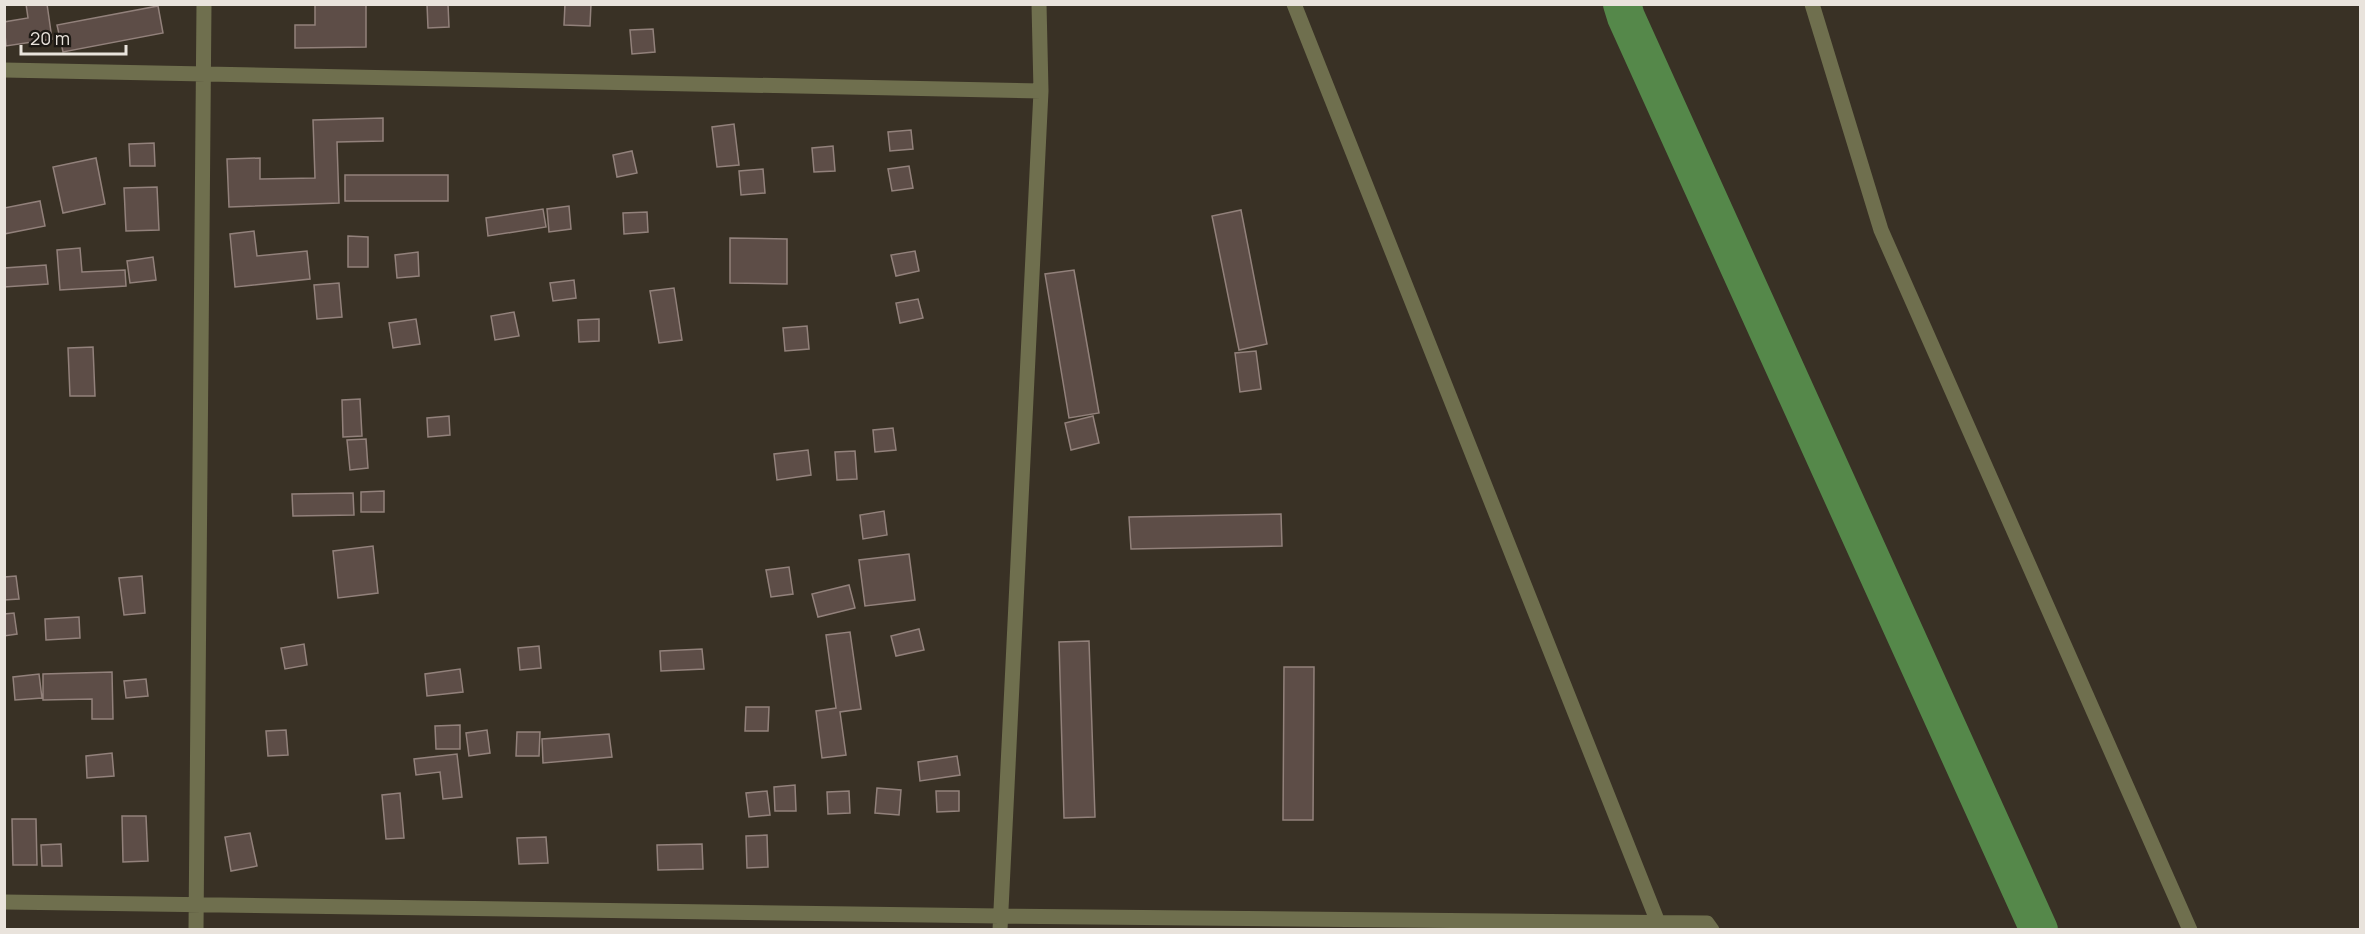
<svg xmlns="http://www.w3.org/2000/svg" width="2365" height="934" font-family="Manrope,sans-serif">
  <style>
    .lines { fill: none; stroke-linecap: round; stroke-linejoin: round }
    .canal { stroke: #55884a; stroke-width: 38 }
    .building { fill: #5d4d47; stroke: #92817b; stroke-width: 1.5 }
    .minor { stroke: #6f6f4e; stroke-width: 15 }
  </style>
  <rect width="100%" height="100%" fill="#393125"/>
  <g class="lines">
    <path class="canal" d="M1622 4 1626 17 2039 930"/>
  </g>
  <path class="building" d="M26 4H47L52 39 6 46 4 22 28 18Z
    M315 4H366V47L295 48V25H315Z
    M427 4H448L449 27 428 28Z
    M565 4H591L590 26 564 25Z
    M158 6 163 33 63 52 57 25Z
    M653 29 655 52 632 54 630 30Z
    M383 118V141L337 142 339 203 229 207 227 159 260 158V179L315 178 313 120Z
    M734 124 739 165 717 167 712 127Z
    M911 130 913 149 890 151 888 132Z
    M154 143 155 166H130L129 144Z
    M833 146 835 171 814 172 812 148Z
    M632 151 637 173 617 177 613 155Z
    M96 158 105 204 63 213 53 167Z
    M909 166 913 188 892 191 888 169Z
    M763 169 765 193 741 195 739 171Z
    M345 175H448V201H345Z
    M157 187 159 230 126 231 124 188Z
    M40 201 45 226 4 234V208Z
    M569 206 571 229 549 232 547 209Z
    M543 209 546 227 488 236 486 218Z
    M1241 210 1267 344 1239 350 1212 216Z
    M647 212 648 232 624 234 623 213Z
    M254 231 257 256 307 251 310 279 235 287 230 234Z
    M348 236 368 237V267H348Z
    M730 238 787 239V284L730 283Z
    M80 248 82 272 125 270 126 286 60 290 57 250Z
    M915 251 919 271 896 276 891 255Z
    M418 252 419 276 397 278 395 255Z
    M153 257 156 280 130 283 127 261Z
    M46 265 48 284 4 287V268Z
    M1074 270 1099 413 1069 418 1045 274Z
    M574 280 576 298 553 301 550 283Z
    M339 283 342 317 317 319 314 285Z
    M674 288 682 340 659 343 650 291Z
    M918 299 923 318 900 323 896 303Z
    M514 312 519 336 495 340 491 316Z
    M416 319 420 344 393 348 389 323Z
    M599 319V341L579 342 578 320Z
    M807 326 809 349 785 351 783 328Z
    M93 347 95 396H70L68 348Z
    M1256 351 1261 389 1240 392 1235 353Z
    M360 399 362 436 343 437 342 400Z
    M449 416 450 435 428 437 427 418Z
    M1093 416 1099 443 1071 450 1065 423Z
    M893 428 896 450 875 452 873 430Z
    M366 439 368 468 350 470 347 440Z
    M808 450 811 475 777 480 774 454Z
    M855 451 857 479 837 480 835 452Z
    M384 491V512H361V492Z
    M353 493 354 515 293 516 292 494Z
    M884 511 887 535 863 539 860 515Z
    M1281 514 1282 546 1131 549 1129 517Z
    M373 546 378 593 338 598 333 551Z
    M909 554 915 600 865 606 859 560Z
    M789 567 793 594 771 597 766 570Z
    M16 576 19 599 4 600V577Z
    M142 576 145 613 124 615 119 578Z
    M849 585 855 608 818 617 812 594Z
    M14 613 17 634 4 636V614Z
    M79 617 80 638 46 640 45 619Z
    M919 629 924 650 896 656 891 636Z
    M850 632 861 709 840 712 846 755 822 758 816 711 836 708 826 635Z
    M1089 641 1095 817 1064 818 1059 642Z
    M304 644 307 665 285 669 281 648Z
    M539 646 541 668 520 670 518 648Z
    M702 649 704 669 661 671 660 651Z
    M1284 667H1314L1313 820H1283Z
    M460 669 463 692 427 696 425 674Z
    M112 672 113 719H92V699L43 700V674Z
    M39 674 42 698 15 700 13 677Z
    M146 679 148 696 126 698 124 681Z
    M746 707H769L768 731H745Z
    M460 725V749H436L435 726Z
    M286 730 288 755 268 756 266 731Z
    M487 730 490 753 469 756 466 733Z
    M517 732H540L539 756H516Z
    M609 734 612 757 543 763 542 739Z
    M112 753 114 776 87 778 86 756Z
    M457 754 462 797 443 799 440 772 416 775 414 759Z
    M957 756 960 775 920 781 918 762Z
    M795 785 796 811H775L774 787Z
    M877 788 901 790 899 815 875 813Z
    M767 791 770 815 749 817 746 793Z
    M849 791 850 813 828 814 827 792Z
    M936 791H959V811L937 812Z
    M400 793 404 838 386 839 382 795Z
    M122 816H146L148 861 123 862Z
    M12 819H36L37 865H13Z
    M250 833 257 866 231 871 225 837Z
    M767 835 768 867 747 868 746 836Z
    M546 837 548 863 519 864 517 838Z
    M61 844 62 866H42L41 845Z
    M702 844 703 869 658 870 657 845Z"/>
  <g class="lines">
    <path class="minor" d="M1294 4 1661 930
      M1812 4 1881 230 2190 930
      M4 70 1041 91
      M4 902 1000 916 1707 923 1712 930
      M196 930 204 4
      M1000 930 1041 91 1039 4"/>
  </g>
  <rect width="2365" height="934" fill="none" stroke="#e9e3dc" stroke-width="12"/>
  <path d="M21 45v9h105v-9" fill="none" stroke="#e9e3dc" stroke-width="3"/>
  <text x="30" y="45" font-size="18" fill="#e9e3dc" stroke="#1d1914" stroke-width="4.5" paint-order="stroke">20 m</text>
</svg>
